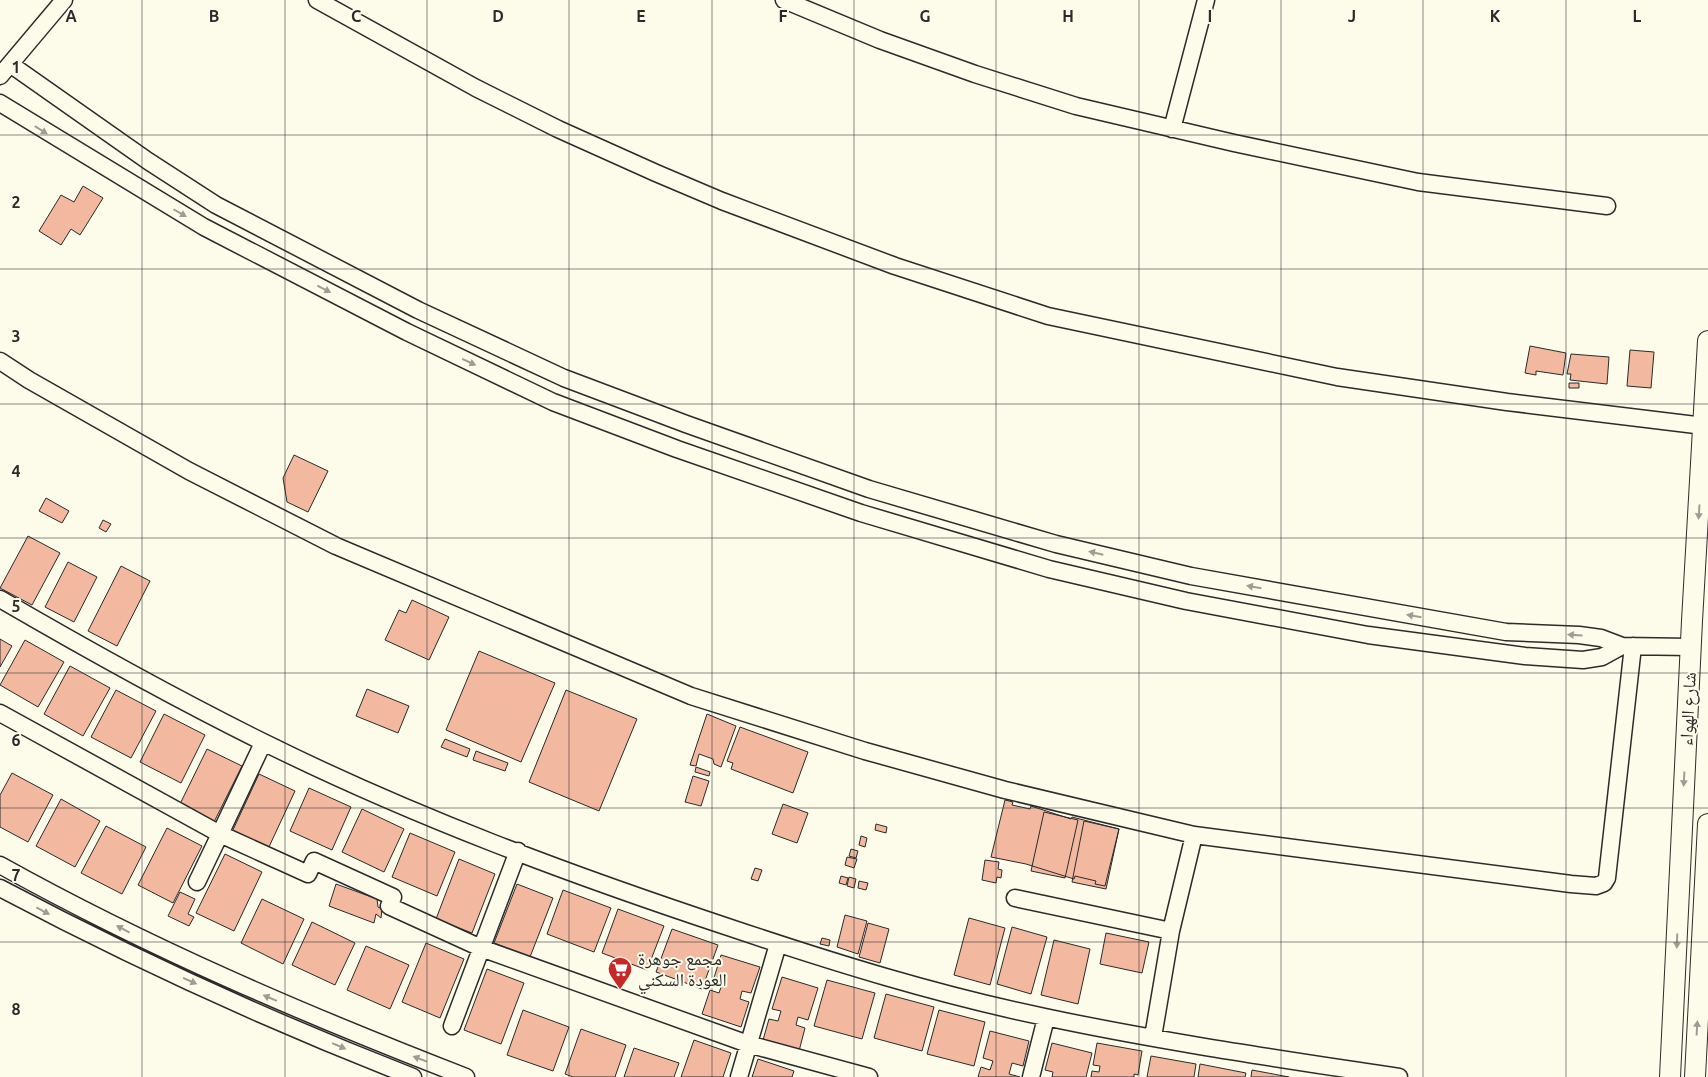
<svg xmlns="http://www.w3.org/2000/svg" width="1708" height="1077" font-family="Ubuntu,'Noto Naskh Arabic',sans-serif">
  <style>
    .building { fill: #f2b8a0; stroke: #2b2b2b }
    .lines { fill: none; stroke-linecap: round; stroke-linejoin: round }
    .minor-casing { stroke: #2b2b2b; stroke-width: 19 }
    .major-casing { stroke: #2b2b2b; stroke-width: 22 }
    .minor { stroke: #fdfbea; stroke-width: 16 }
    .major { stroke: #fdfbea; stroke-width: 20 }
    .oneway { fill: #9e9d94 }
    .grid { fill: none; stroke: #2b2b2b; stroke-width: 1; stroke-opacity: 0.55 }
    .labels { text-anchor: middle; stroke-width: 4; stroke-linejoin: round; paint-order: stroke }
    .street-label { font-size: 18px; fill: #2b2b2b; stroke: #fdfbea }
    .poi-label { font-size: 18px; fill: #2b2b2b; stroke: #fdfbea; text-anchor: start }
    .grid-label { font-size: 16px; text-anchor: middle; font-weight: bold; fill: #2b2b2b; stroke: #fdfbea; stroke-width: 4; stroke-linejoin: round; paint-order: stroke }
  </style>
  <rect width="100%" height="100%" fill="#fdfbea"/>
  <path class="building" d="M83 186 103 198 80 235 71 229 61 245 39 231 61 195 74 202Z
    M1530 346 1566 353 1563 375 1536 371V375L1525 373Z
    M1630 350 1654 352 1651 388 1627 386Z
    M1571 354 1609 357 1607 384 1570 380 1571 374H1567Z
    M1569 383H1579V388H1569Z
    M294 455 328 471 308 512 287 502 283 478Z
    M46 498 69 511 62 523 39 511Z
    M103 520 111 524 106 532 99 528Z
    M28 536 60 553 32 605 0 588Z
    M68 562 97 577 74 622 45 607Z
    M121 566 150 581 117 646 88 631Z
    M412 600 449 617 429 660 385 640 399 610 406 613Z
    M0 639 12 646 0 667Z
    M25 640 64 662 38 707 0 685Z
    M479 651 555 683 521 762 446 730Z
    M70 666 110 688 83 736 44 714Z
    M367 689 409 706 398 733 356 716Z
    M116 690 156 711 131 758 91 737Z
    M566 690 637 719 599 811 529 782Z
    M164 714 205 735 181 783 140 762Z
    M707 714 736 726 721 767 714 764 713 759 699 754 696 766 690 765Z
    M740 727 808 752 793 793 731 769 733 763 727 761Z
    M445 739 470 749 467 757 441 747Z
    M207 749 242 766 213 824 179 806Z
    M476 751 508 763 505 771 473 760Z
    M696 767 710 772 709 776 695 772Z
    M12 773 53 795 28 842 0 827V795Z
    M259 774 295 791 268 849 232 832Z
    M693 776 709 781 701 806 685 802Z
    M309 788 351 807 332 850 290 831Z
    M61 799 100 821 75 867 36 846Z
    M1005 800 1013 802 1012 805 1030 809 1031 806 1071 819 1072 817 1119 829 1105 886 1095 884 1096 881 1075 876 1074 879 1026 864 991 857Z
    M783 804 808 813 797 843 772 834Z
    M362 809 404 829 384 872 342 852Z
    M1044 812 1078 820 1065 878 1031 871Z
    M1084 821 1119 829 1106 889 1072 882Z
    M876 824 887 827 886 833 875 830Z
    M106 826 146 847 122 894 81 873Z
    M167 828 202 846 173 903 138 885Z
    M410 833 455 852 437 896 392 877Z
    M861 836 867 838 865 847 859 845Z
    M851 849 858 851 856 858 849 856Z
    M225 854 262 872 234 931 196 913Z
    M847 857 857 859 854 868 845 865Z
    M459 859 495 874 472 933 436 919Z
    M985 860 999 862 998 869 1002 870 1001 878 997 877 996 883 982 880Z
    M755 868 762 870 758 881 751 879Z
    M841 876 848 878 846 885 839 883Z
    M849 877 856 879 854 888 847 886Z
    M859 881 868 883 866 890 858 888Z
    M336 884 377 899 378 907 382 909 381 918 376 914 374 923 329 906Z
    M517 884 553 898 530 957 494 943Z
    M563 890 611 908 594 952 547 934Z
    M180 892 195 899 188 914 194 917 189 926 168 916Z
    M262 899 304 919 283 964 241 943Z
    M618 909 664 926 647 970 602 953Z
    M845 915 867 921 858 954 837 947Z
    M969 918 1005 928 990 985 954 975Z
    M312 922 355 943 335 985 292 965Z
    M868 923 889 929 880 963 859 957Z
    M1012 927 1047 937 1031 994 997 984Z
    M672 929 718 945 702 989 656 972Z
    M1106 933 1149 942 1142 973 1100 964Z
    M822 938 830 940 829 946 820 944Z
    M1054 940 1090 949 1078 1004 1041 995Z
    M426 943 464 959 440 1018 402 1002Z
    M366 946 409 965 390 1009 347 990Z
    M721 955 760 967 751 993 742 991 740 999 749 1002 741 1027 702 1014 710 990 719 993 722 984 713 981Z
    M487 969 524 983 501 1044 464 1030Z
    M782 977 818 988 808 1020 798 1017 796 1025 805 1028 799 1051 763 1040 769 1019 778 1021 781 1011 772 1009Z
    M827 980 875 993 862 1039 814 1026Z
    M886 994 934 1007 922 1051 874 1038Z
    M523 1010 569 1027 553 1071 507 1055Z
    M939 1010 985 1022 974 1066 927 1054Z
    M581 1029 626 1045 615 1077H573L565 1074Z
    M990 1031 1029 1041 1023 1066 1012 1063 1009 1074 1020 1077H978L981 1067 990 1070 993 1061 983 1058Z
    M694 1040 731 1053 723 1077H681Z
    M1052 1043 1092 1053 1086 1077H1052L1053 1072 1045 1070Z
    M1097 1043 1142 1051 1138 1075 1134 1074V1077H1091L1092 1071 1099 1072 1100 1066 1093 1065Z
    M634 1048 679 1063 674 1077H624Z
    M1151 1056 1196 1064 1194 1077H1147Z
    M758 1059 794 1071 792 1077H752Z
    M1200 1064 1246 1073 1245 1077H1198Z
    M1252 1070 1289 1077H1251Z"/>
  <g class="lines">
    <defs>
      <path id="minor" d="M317 0 476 88 558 129 656 173 722 201 895 266 1048 316 1337 377 1507 402 1704 426
        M784 0 880 40 975 74 1076 106 1234 143 1418 182 1607 206
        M10 64 148 161 216 205 418 310 564 378 686 424 869 489 1056 544 1191 576 1506 632 1579 635 1601 638 1622 646 1691 647
        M0 76 64 0
        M0 103 204 227 407 332 553 402 677 449 861 513 1049 569 1186 601 1368 635 1525 656 1583 660 1602 657 1622 646
        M1172 129 1206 0
        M0 361 29 380 189 471 336 546 691 696 865 751 1005 790 1194 835 1571 884 1596 886 1604 883 1607 878 1633 646
        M0 599C86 649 174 698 263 742 412 816 571 875 728 927 832 962 938 995 1045 1017 1162 1042 1281 1059 1399 1077
        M0 713 220 834 263 743
        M0 865C149 948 306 1015 466 1077
        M197 882 220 834 308 874 314 861 393 897 389 906 481 948 748 1044 869 1077
        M0 888C134 959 272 1022 413 1077
        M1015 898 1171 931
        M452 1026 518 851
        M1153 1037 1171 931 1194 835
        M739 1077 778 944
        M1031 1077 1046 1018"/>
      <path id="major" d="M1670 1077 1692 621 1708 341
        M1695 1077 1708 824"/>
    </defs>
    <use href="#minor" class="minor-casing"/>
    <use href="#major" class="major-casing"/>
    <use href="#minor" class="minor"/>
    <use href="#major" class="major"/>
  </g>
  <defs><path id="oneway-solid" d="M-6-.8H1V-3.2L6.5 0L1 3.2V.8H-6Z" transform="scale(1.25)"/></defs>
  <g class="oneway">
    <use href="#oneway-solid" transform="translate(41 130) rotate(32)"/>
    <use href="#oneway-solid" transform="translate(180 213) rotate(30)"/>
    <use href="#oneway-solid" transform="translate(324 289) rotate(27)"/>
    <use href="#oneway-solid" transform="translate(469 362) rotate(25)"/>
    <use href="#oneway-solid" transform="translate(1699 512) rotate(94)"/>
    <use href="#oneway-solid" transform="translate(1096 553) rotate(-167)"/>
    <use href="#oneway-solid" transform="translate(1254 587) rotate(-170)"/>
    <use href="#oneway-solid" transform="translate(1414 616) rotate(-170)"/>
    <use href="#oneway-solid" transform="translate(1575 635) rotate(-176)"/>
    <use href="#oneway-solid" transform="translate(1684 779) rotate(93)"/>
    <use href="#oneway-solid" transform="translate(43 911) rotate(28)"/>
    <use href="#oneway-solid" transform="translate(123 929) rotate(-152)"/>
    <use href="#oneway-solid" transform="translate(1677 941) rotate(92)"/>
    <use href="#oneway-solid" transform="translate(190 981) rotate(24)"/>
    <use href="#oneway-solid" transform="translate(270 998) rotate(-157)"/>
    <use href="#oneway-solid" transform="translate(1697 1028) rotate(-87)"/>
    <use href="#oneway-solid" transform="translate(339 1046) rotate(23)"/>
    <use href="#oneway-solid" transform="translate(420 1059) rotate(-159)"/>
  </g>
  <path class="grid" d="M142 0V1077M285 0V1077M427 0V1077M569 0V1077M712 0V1077M854 0V1077M996 0V1077M1139 0V1077M1281 0V1077M1423 0V1077M1566 0V1077M0 135H1708M0 269H1708M0 404H1708M0 538H1708M0 673H1708M0 808H1708M0 942H1708"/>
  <defs>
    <symbol id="supermarket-pin" viewBox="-11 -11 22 30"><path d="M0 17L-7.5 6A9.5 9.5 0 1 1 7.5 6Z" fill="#c62828" stroke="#fdfbea"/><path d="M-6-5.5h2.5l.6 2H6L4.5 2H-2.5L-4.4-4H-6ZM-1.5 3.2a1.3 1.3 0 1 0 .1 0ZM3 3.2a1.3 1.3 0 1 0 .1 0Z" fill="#fff"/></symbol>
  </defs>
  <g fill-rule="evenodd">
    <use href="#supermarket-pin" x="606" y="955" width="28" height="38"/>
  </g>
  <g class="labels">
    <g class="street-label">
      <text transform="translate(1688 709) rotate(-87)" y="6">شارع الهواء</text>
    </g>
    <g class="poi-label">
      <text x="638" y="965">مجمع جوهرة<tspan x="638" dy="21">العودة السكني</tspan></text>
    </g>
  </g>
  <g class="grid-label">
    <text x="71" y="22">A</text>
    <text x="214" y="22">B</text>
    <text x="356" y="22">C</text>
    <text x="498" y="22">D</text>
    <text x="641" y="22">E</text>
    <text x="783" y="22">F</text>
    <text x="925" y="22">G</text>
    <text x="1068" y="22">H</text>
    <text x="1210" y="22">I</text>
    <text x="1352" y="22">J</text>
    <text x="1495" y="22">K</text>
    <text x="1637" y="22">L</text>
    <text x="16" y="73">1</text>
    <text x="16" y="208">2</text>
    <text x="16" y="342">3</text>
    <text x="16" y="477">4</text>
    <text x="16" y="612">5</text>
    <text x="16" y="746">6</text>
    <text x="16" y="881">7</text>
    <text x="16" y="1015">8</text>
  </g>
</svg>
